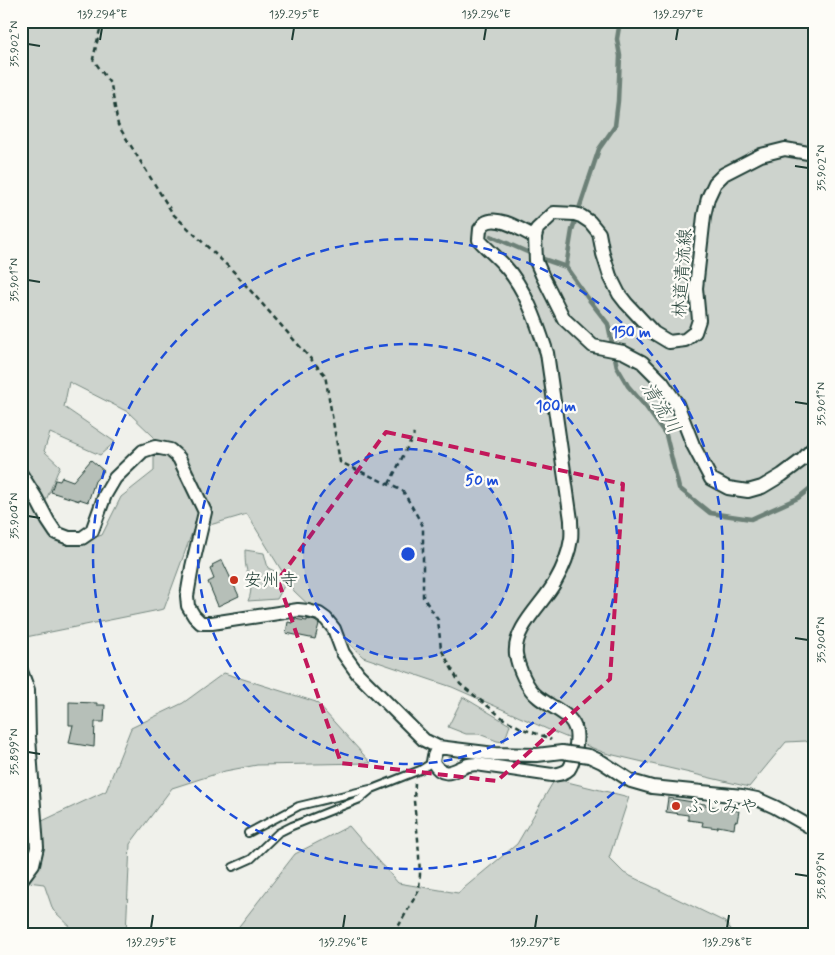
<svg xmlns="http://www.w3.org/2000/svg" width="835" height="955" font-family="Mynerve,'Klee One',sans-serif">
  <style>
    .green { fill: #cdd3cd; stroke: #768880; fill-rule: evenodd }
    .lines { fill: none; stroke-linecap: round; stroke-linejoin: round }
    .stream { stroke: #6c8077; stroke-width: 4.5 }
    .building { fill: #b6bfb8; stroke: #1f3d34 }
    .service-casing { stroke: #1f3d34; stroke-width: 10 }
    .minor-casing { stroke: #1f3d34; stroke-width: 16 }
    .path { stroke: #1f3d34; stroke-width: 2.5; stroke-dasharray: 5 4; stroke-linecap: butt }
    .service { stroke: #fdfcf7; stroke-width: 6 }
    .minor { stroke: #fdfcf7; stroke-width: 12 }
    .minor-bridge-casing { stroke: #1f3d34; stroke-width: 16; stroke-linecap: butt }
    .minor-bridge { stroke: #fdfcf7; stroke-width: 12 }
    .marked { fill: none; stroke: #c2185b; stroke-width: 4; stroke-dasharray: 10 6; stroke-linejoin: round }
    .ticks { fill: none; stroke: #1f3d34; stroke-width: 2 }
    .ring { fill: none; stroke: #1d4ed8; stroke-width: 2.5; stroke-dasharray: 9 6 }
    .poi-dot { fill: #c8321e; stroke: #fdfcf7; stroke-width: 2 }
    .labels { text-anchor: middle; stroke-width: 4.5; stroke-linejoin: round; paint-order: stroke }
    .street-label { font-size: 18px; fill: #1f3d34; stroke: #fdfcf7 }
    .poi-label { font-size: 18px; fill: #1f3d34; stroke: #fdfcf7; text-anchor: start }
    .water-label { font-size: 19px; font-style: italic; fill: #455e56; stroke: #fdfcf7 }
    .centre { fill: #1d4ed8; stroke: #fdfcf7; stroke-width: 2.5 }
    .ring-label { font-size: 15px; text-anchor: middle; font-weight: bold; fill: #1d4ed8; stroke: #fdfcf7; stroke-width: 4.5; stroke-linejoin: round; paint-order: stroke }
    .neatline { fill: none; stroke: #1f3d34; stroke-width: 2 }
    .ticks-label { font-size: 12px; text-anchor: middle; fill: #1f3d34 }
  </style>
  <rect width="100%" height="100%" fill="#f0f1eb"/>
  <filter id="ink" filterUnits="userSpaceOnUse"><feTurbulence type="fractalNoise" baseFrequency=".02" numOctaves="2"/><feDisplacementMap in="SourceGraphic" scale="10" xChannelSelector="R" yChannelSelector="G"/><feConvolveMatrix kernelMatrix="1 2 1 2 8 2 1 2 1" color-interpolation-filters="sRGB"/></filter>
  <g filter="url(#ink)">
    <path class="green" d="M21 21H814V749L806 741 786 742 749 787 605 753 556 733 452 687 363 657 294 591 247 514 193 530 164 609 21 638ZM69 382 128 412 154 437V471L121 497 102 535 74 544 47 533 40 515 60 466 44 451 50 433 100 455 115 442 64 407Z
      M245 550 264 553 268 568 283 575 285 584 277 599 248 601C254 588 249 580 246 567 245 562 245 556 245 550Z
      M224 673 316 702 371 763 257 765 225 771 172 788 130 844 126 934H78L53 910 44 884 28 882 21 886V831L106 791 131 728 183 703Z
      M463 697 510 725 504 742 497 741 479 734H466L448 727Z
      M555 779 629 797 609 858 624 873 725 922 735 934H233L295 854 349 826 398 883 458 893 517 844Z"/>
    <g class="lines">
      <path class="stream" d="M491 236 543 259 566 267
        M566 267 587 297 608 324 617 367 628 386 646 407 666 435 679 488 710 513 751 519 798 498 814 485
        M566 267 572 230 599 149 615 126 618 101 620 56 617 39 620 21
        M21 796C26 816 25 837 21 857
        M21 916 30 934"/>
    </g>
    <path class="building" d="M91 460 104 471 95 481 88 502 79 499V501L51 492 55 480 60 481 62 477 73 481Z
      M222 560 239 596 218 606 208 582 214 579 210 569 213 567 212 565Z
      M294 619 307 621V619L315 621 319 624 315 639 286 633 288 622 293 623Z
      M69 702 97 703V705H105L104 722H95L94 747 69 743 73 725H69Z
      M668 798 705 804V805L739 811 737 822 735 821 734 829 718 826V828L702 826 703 822 688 820V815L666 812Z"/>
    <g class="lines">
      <defs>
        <path id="service" d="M248 833 299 806 370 789
          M233 867 251 859 278 833 292 826 360 799 372 789 420 770 433 762"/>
        <path id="minor" d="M814 154 785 149 761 155 724 174 715 183 708 198 704 216 696 288 699 320 695 332 685 340 669 342 654 333 626 303 619 294 610 276 603 254 599 233 590 222 581 216 575 214 554 213 537 229 535 237 536 261 542 275 564 319 593 346 623 352 642 362 662 382 677 404 693 445 711 479 728 488 748 491 762 487 782 475 802 460 814 447
          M21 474 36 498 48 521 56 533 69 538H82L92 531 105 495 115 478 143 451 155 447 170 450 179 458 205 512 192 567 187 596 188 606 194 616 201 623H212L298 610 308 611 319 614 326 619 334 629 343 653 358 674 424 740 438 747 495 754 537 755 562 752
          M21 671 28 690 29 738 37 847 33 864 21 880
          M438 747 434 756 433 762C444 781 455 769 468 765 469 765 475 764 476 764L552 775C558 774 564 774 569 769 574 762 579 737 575 728 570 713 550 707 538 697 527 689 518 667 516 654 513 628 544 603 555 582 562 570 569 553 571 539 572 533 571 526 571 520L547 353C537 323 526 289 504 265 496 256 487 249 479 240L480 229C482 227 483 224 485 223 498 214 523 231 535 237
          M589 756 602 762 631 781 652 787 742 796 757 799 775 807 807 825 814 830"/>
      </defs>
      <use href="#service" class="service-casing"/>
      <use href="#minor" class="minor-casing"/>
      <path class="path" d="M102 21 93 59 111 85 118 125 173 214 234 272 325 375 340 462 403 491 423 526V597L438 620 441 649 460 684 504 719 523 729 549 738 551 740
        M389 484 414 434
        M394 934 419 890 420 874 418 839 414 801 415 783"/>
      <use href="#service" class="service"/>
      <use href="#minor" class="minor"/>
      <defs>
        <path id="minor-bridge" d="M562 752 589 756"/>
      </defs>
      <use href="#minor-bridge" class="minor-bridge-casing"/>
      <use href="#minor-bridge" class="minor-bridge"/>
    </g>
  </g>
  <path class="marked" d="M386 432 623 484 610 679 497 781 341 763 278 580Z"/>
  <path class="ticks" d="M100 40 102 28M292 40 294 28M484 40 486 28M676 40 678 28M28 44 40 46M795 166 808 168M28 280 40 282M795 402 808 404M28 516 40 518M795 638 808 640M28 752 40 754M795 874 808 876M151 928 153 915M343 928 345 915M535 928 537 915M727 928 729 915"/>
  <circle cx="408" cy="554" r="105" fill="#1d4ed8" fill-opacity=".12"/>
  <g class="ring">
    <circle cx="408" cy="554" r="105"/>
    <circle cx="408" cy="554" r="210"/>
    <circle cx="408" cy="554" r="315"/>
  </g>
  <g class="poi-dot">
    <circle cx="234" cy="580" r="5"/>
    <circle cx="676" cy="806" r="5"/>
  </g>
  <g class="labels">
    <g class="street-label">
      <text transform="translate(682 273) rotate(-86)" y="6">林道清流線</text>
    </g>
    <g class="poi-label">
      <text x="244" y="586">安州寺</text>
      <text x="686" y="812">ふじみや</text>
    </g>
    <g class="water-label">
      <text transform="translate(662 407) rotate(58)" y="7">清流川</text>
    </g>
  </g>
  <circle cx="408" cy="554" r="8" class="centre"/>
  <g class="ring-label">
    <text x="631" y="337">150 m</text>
    <text x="556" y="411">100 m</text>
    <text x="482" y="485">50 m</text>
  </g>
  <rect width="835" height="955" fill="none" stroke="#fdfcf7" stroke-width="55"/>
  <rect x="28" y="28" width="780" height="900" class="neatline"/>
  <g class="ticks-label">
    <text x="102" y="18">139.294°E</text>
    <text x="294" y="18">139.295°E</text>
    <text x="486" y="18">139.296°E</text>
    <text x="678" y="18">139.297°E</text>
    <text transform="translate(14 44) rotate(-90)" y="4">35.902°N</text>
    <text transform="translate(821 168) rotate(-90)" y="4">35.902°N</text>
    <text transform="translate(14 280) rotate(-90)" y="4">35.901°N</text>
    <text transform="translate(821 404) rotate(-90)" y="4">35.901°N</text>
    <text transform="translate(14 516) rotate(-90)" y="4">35.900°N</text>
    <text transform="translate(821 640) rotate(-90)" y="4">35.900°N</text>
    <text transform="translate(14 752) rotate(-90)" y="4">35.899°N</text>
    <text transform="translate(821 876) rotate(-90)" y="4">35.899°N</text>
    <text x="151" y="946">139.295°E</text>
    <text x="343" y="946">139.296°E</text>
    <text x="535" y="946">139.297°E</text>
    <text x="727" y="946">139.298°E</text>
  </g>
</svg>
